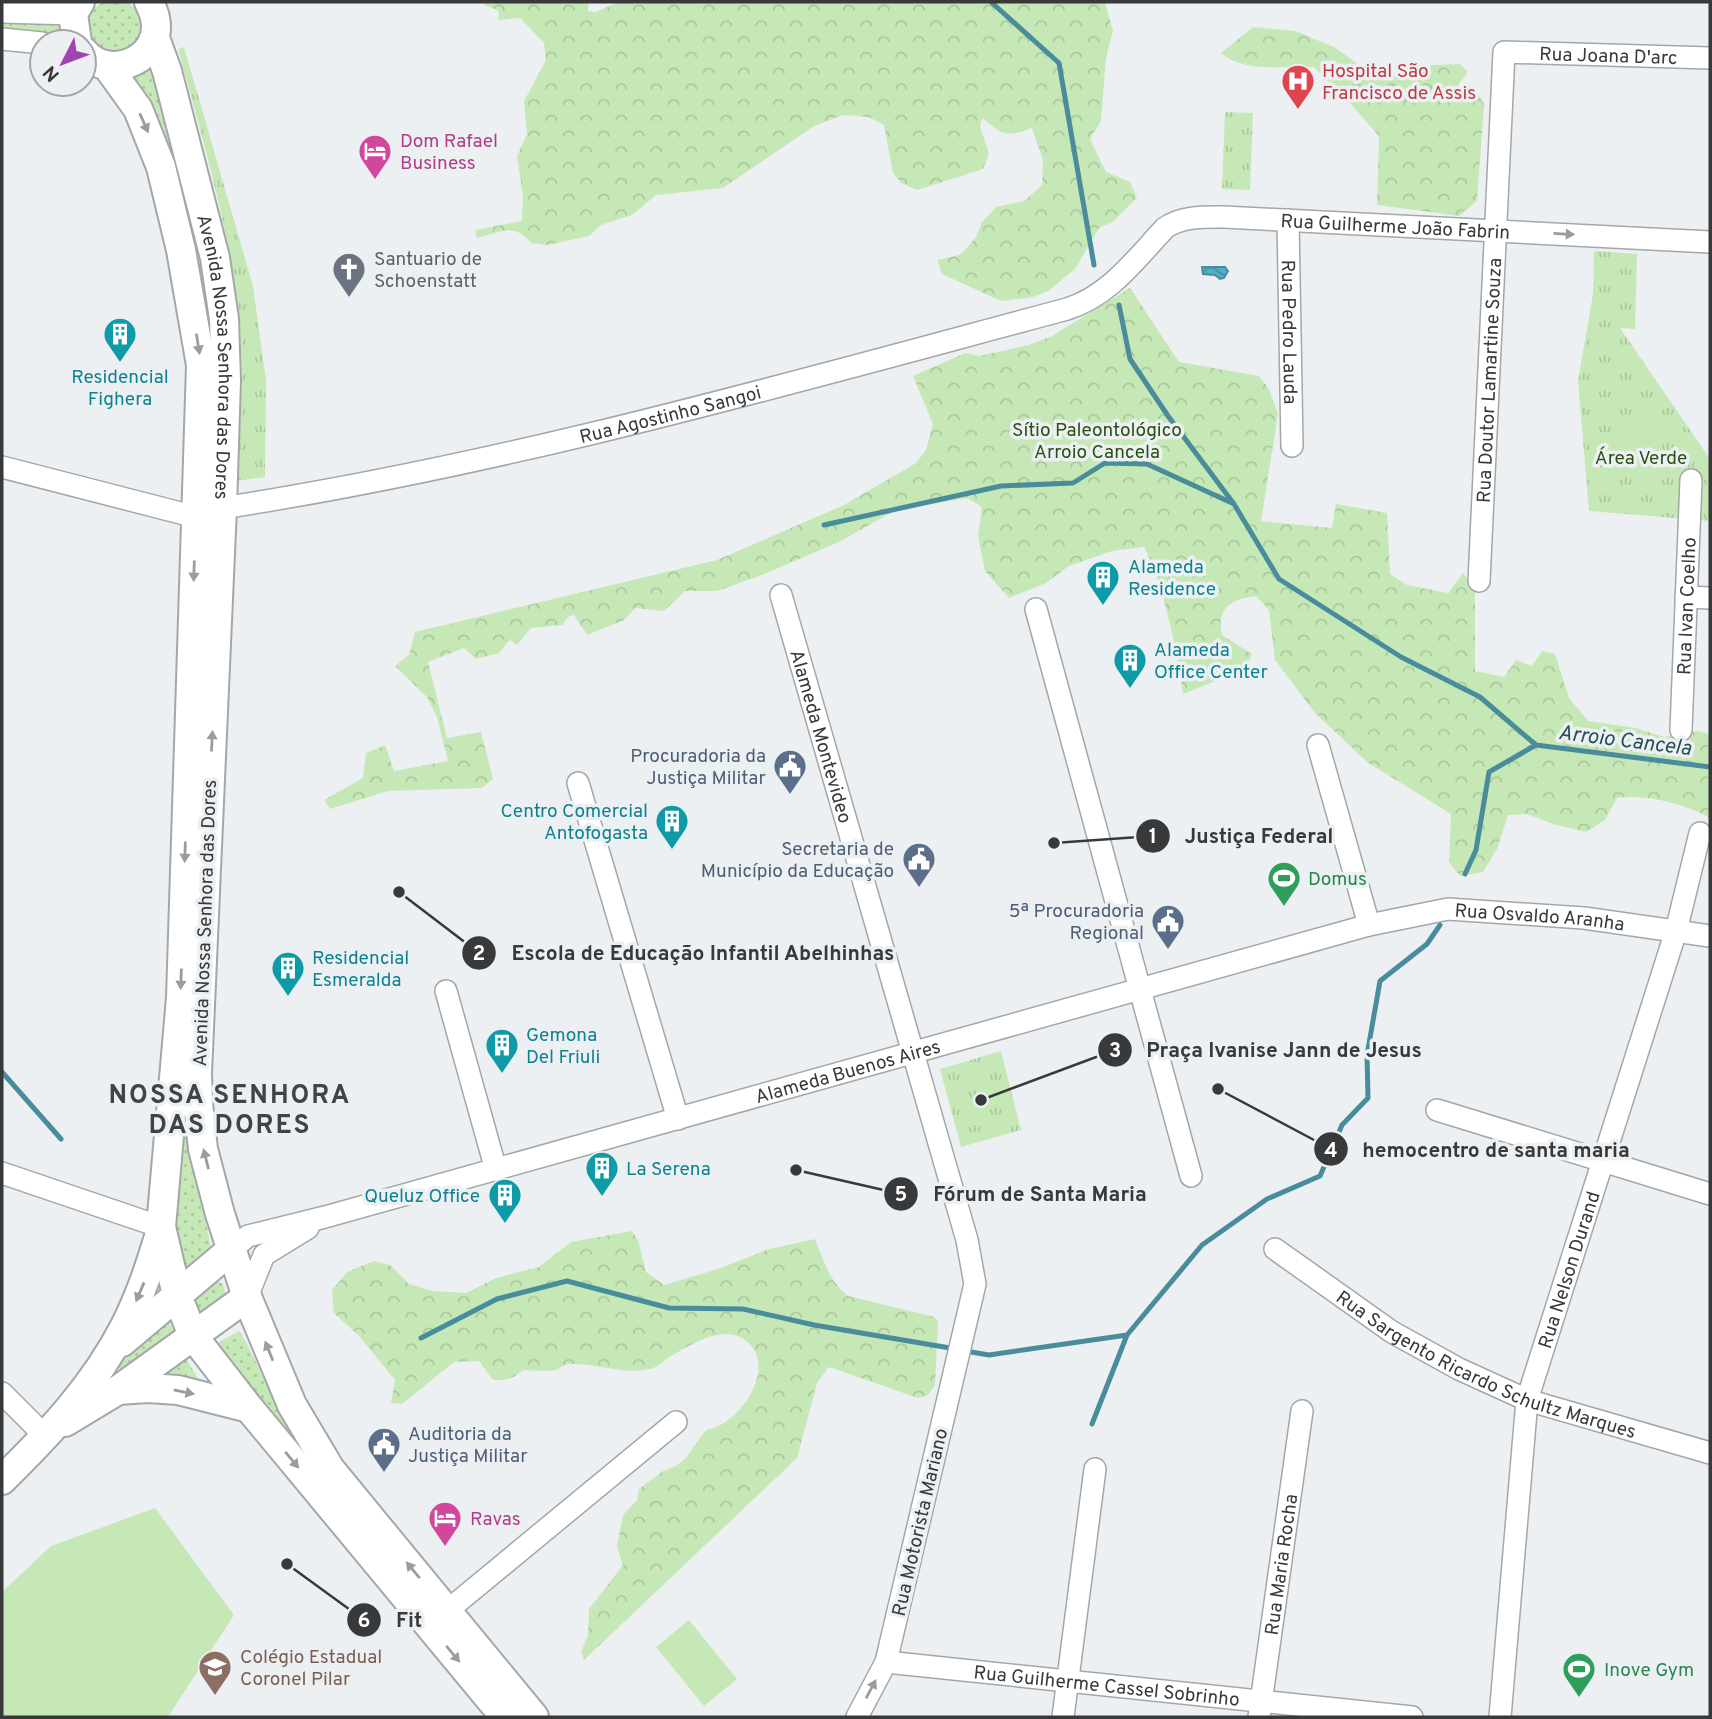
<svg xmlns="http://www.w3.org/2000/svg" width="1712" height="1719" font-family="Overpass,sans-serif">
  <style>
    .grass { fill: url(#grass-dots) }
    .forest { fill: url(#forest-crowns) }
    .park { fill: url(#park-tufts) }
    .pitch { fill: #c6e8b6 }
    .water { fill: url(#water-waves); stroke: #498c9c; stroke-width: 2 }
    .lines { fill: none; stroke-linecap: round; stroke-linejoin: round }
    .stream { stroke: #498c9c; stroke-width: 5 }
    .minor-casing { stroke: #a4a7aa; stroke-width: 24 }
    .major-casing { stroke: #a4a7aa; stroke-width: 32 }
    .minor { stroke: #fff; stroke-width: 21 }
    .major { stroke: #fff; stroke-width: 28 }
    .oneway { fill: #9c9c9d }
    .labels { text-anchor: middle; stroke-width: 7; stroke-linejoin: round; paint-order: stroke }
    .street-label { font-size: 19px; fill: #38393b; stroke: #ecf0f3 }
    .health-label { font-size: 19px; fill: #be3a42; stroke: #ecf0f3; text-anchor: start }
    .hotel-label { font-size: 19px; fill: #b23c85; stroke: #ecf0f3; text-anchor: start }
    .worship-label { font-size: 19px; fill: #5b616d; stroke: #ecf0f3; text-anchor: start }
    .culture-label { font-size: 19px; fill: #0d838f; stroke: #ecf0f3; text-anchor: start }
    .park-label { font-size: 19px; fill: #2a5012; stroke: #ecf0f3 }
    .service-label { font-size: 19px; fill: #4e5e75; stroke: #ecf0f3; text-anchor: end }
    .leisure-label { font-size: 19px; fill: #27864d; stroke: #ecf0f3; text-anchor: start }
    .education-label { font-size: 19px; fill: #785e54; stroke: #ecf0f3; text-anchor: start }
    .water-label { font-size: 21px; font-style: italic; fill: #244f59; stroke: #ecf0f3 }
    .district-label { font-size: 26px; font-weight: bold; letter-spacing: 2px; fill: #414446; stroke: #ecf0f3 }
    .leader { fill: none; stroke: #38393b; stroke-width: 2.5 }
    .callout-dot { fill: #38393b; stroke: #ecf0f3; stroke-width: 2.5 }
    .mark-label { font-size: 21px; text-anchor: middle; font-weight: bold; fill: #fff }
    .callout-label { font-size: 21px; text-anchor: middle; font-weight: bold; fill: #38393b; stroke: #ecf0f3; stroke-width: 7; stroke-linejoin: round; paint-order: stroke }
  </style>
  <defs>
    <pattern id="grass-dots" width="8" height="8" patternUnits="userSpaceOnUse" patternTransform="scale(1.75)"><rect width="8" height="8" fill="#c6e8b6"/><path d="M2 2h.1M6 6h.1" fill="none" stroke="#abc89d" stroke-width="1.8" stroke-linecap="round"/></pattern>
    <pattern id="forest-crowns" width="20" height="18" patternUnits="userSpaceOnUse" patternTransform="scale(1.75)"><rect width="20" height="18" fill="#c6e8b6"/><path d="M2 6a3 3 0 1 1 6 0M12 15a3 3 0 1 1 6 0" fill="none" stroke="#abc89d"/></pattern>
    <pattern id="park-tufts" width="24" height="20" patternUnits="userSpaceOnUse" patternTransform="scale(1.75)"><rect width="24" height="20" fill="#c6e8b6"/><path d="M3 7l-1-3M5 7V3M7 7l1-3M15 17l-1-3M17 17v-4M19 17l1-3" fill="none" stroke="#abc89d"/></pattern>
    <pattern id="water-waves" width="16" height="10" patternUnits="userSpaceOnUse" patternTransform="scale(1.75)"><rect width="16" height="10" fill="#50b0c5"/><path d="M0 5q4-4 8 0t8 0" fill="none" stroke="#4390a1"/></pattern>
  </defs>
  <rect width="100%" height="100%" fill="#ecf0f3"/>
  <path class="grass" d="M104 2C134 2 137 3 145 32L123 57 92 46C87 26 82 13 104 2Z
    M2 21 58 23 60 35 2 31Z
    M154 62 201 240 188 241 130 77 141 74Z
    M205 262 214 313 196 1168 211 1249 180 1279 174 1229 194 264Z
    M214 1279 223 1284 227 1299 205 1316 198 1313 192 1306V1288Z
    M165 1313 177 1339 122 1369 119 1368 117 1362Z
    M239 1331 245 1340 284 1419 375 1547 214 1345Z
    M185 1357 206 1391 154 1381Z"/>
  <path class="forest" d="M483 2H589L588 11 596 12 618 2H1105L1113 31 1106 57 1101 121 1090 139 1106 172 1130 182 1137 198 1113 222 1099 228 1075 269 1048 291 1033 297 1001 301 942 274 937 260 959 255 967 248 976 237 982 222 996 207 1024 201 1042 185 1043 160 1032 128C1005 138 1003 135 982 118L980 127 989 153 983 169 917 190 901 183 893 173 884 125 869 117 843 115 814 126 723 188 656 195 632 215 601 225 589 236 548 245 531 243C514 222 501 232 477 238L475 230 522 221 523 196 517 156 527 134 524 101 546 60 544 43 520 18 498 20 499 11 485 5Z
    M1253 27 1295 31 1334 47 1379 79 1433 65 1460 64 1468 72 1452 93 1461 99 1476 90 1484 104 1477 201 1459 216 1377 205 1379 136 1349 102 1314 67C1283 65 1246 74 1221 53Z
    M1130 288 1179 362 1259 376 1269 389 1278 414 1261 521 1332 528 1336 504 1387 513 1390 574 1407 585 1448 593 1463 573 1475 590V671L1504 677 1516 660 1532 666 1542 651 1555 654 1569 698 1588 721 1636 728 1664 737 1697 731 1710 734V818C1684 804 1647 794 1617 798L1605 820 1586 832 1553 824 1527 814 1508 815 1497 849 1483 872 1460 876 1449 862 1451 814 1367 762 1315 713 1275 660 1269 610 1256 596C1232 599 1216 607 1222 635L1252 654 1245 669 1183 694C1177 650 1164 586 1144 547L1112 551 1069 566 1046 583 1009 598 985 571 978 536 982 507 967 498 894 511 839 542 762 575 717 591H685L664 611 635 608 624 620 587 635 574 615 569 616 562 625 531 628 517 645 510 640 499 653 476 659 464 648 428 662 447 738 481 732 493 779 482 788 388 791 330 809 324 800 363 778 366 753 385 745 394 771 448 761 437 717 427 697 395 666 409 655 415 632 717 560 844 505 916 463 926 450 933 424 913 376 965 353 979 356 1029 345 1052 336Z
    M632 1231 638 1240 646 1272 664 1285 718 1269 769 1249 815 1239C824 1261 829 1281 848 1296L935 1317 938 1322 935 1385 928 1395 918 1398 829 1367 817 1383 797 1458 584 1660 581 1652 588 1635 589 1609 623 1565 617 1547 623 1515 637 1500 639 1489 663 1471 676 1466 685 1459 706 1430C741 1425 782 1362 742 1338 720 1325 687 1347 668 1358 662 1362 656 1368 650 1369 624 1375 596 1363 570 1364 564 1364 561 1368 556 1370 546 1372 533 1370 523 1370 513 1379 506 1381 493 1380L479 1361 454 1362 402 1404 391 1403 395 1380 359 1336 334 1313 332 1290 347 1272 374 1261 390 1265 409 1284 432 1291 466 1293 496 1278 539 1267 571 1242Z"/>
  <path class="park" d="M184 47 253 286 266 380 265 477 235 481C237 445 243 406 242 369 240 262 206 152 178 49Z
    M1225 112 1253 113 1250 190 1222 189Z
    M1594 251 1637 254 1635 329 1620 328 1710 459V521L1589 511 1578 381 1593 294Z
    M1001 1051 1021 1130 961 1147 940 1069Z"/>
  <path class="pitch" d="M1652 410 1669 441 1608 475 1590 444Z
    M155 1508 234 1615 168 1717H2V1592L51 1546Z
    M689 1620 737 1679 704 1706 656 1647Z"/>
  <path class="water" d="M1202 267H1225L1228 271 1224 278 1220 279 1215 275 1203 274Z"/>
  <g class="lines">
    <path class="stream" d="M991 2 1059 63 1094 265
      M1119 305 1130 359 1168 416 1234 504 1279 579 1401 657 1480 697 1536 745
      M824 525 1001 486 1073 483 1105 463 1147 464 1232 503
      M1536 745 1710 767
      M1465 874 1476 850 1489 772 1536 745
      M2 1072 61 1139
      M421 1338 497 1299 567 1281 669 1308 743 1309 814 1325 956 1349
      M965 1351 989 1355 1127 1335 1202 1245 1267 1199 1320 1176 1342 1125 1368 1098 1367 1055 1380 981 1427 944 1440 925
      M1092 1424 1127 1335"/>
    <defs>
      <g id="minor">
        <path d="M2 12 73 14"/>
        <path d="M2 39 42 43"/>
        <path id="s1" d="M1288 220 1292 446"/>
        <path d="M2 467 196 517"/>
        <path id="s2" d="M222 508C508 464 787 384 1067 309 1109 296 1135 260 1165 228 1181 216 1204 217 1224 217L1710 242"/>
        <path id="s3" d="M1479 581 1504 52 1710 58"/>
        <path id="s4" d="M781 595 967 1240 975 1284 886 1662 857 1717"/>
        <path d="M1686 597 1710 598"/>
        <path d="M1036 609 1191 1176"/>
        <path id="s5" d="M1681 730 1691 480"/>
        <path d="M1318 745 1369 925"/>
        <path d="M578 783 678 1119"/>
        <path d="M446 991 496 1170"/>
        <path d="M1437 1110 1710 1194"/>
        <path d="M2 1173 161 1227"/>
        <path id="s6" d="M1275 1249 1392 1332 1459 1369 1527 1400 1710 1453"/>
        <path id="s7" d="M231 1250 248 1236 325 1217 1369 925 1448 909 1584 918 1710 936"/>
        <path d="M247 1297 264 1255 308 1228"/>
        <path d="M2 1393 46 1437"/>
        <path d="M447 1611 676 1422"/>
        <path id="s8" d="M886 1662 1412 1717"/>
        <path d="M1063 1717 1095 1469"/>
        <path id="s9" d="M1259 1717 1302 1411"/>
        <path id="s10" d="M1500 1717 1527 1400 1676 931 1700 833"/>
      </g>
      <g id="major">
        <path id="s11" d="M155 38 167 71 215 258 224 319 226 380 222 508 197 1073 198 1103 203 1149 220 1214 247 1297 292 1405 330 1469 534 1717"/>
        <path d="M77 42 73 14 80 2"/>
        <path d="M84 52C110 83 164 58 155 18 154 12 151 7 149 2"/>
        <path d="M107 66 138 109 161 167 181 250 201 365 181 998 161 1227 177 1295 193 1336 249 1408 505 1717"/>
        <path d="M122 1342 231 1250"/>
        <path d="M118 1390 148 1388 178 1390 249 1408"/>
        <path d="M65 1422 118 1390 247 1297"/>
        <path d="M2 1480C49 1434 95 1385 125 1326 141 1295 151 1263 161 1230"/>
      </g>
    </defs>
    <use href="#minor" class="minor-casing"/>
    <use href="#major" class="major-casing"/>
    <use href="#minor" class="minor"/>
    <use href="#major" class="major"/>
  </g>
  <defs><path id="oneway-solid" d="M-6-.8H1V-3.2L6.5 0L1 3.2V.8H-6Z" transform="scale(1.75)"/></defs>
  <g class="oneway">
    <use href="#oneway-solid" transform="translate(144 123) rotate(66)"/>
    <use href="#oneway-solid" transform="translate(1564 234) rotate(3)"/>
    <use href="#oneway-solid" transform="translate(198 344) rotate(81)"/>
    <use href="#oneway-solid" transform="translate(194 571) rotate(92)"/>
    <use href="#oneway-solid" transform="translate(212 741) rotate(-87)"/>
    <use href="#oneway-solid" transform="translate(185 852) rotate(92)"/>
    <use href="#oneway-solid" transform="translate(181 979) rotate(92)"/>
    <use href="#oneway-solid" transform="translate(206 1159) rotate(-104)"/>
    <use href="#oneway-solid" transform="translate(140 1292) rotate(113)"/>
    <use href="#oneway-solid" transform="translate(269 1351) rotate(-112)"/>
    <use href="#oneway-solid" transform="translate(184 1392) rotate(11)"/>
    <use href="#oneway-solid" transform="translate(292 1460) rotate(50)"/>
    <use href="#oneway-solid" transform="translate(413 1570) rotate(-130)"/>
    <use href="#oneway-solid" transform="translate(453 1654) rotate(50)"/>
    <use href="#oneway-solid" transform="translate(871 1689) rotate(-62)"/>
  </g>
  <defs>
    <symbol id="hospital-pin" viewBox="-11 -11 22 30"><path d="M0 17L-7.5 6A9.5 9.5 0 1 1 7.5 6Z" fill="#e0444e" stroke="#ecf0f3"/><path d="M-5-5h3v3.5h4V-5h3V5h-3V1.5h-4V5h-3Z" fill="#fff"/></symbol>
    <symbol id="hotel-pin" viewBox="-11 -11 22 30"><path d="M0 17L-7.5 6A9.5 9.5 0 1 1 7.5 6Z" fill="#d1479c" stroke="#ecf0f3"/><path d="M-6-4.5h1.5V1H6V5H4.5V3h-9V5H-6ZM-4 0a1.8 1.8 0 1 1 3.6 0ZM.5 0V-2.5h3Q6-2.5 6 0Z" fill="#fff"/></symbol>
    <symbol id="church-pin" viewBox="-11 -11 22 30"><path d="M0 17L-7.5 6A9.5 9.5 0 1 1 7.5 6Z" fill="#6b7280" stroke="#ecf0f3"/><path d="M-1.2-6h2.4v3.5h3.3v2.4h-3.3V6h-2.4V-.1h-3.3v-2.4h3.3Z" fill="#fff"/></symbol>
    <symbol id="building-pin" viewBox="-11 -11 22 30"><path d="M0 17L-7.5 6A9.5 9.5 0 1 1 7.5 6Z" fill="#0f9aa8" stroke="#ecf0f3"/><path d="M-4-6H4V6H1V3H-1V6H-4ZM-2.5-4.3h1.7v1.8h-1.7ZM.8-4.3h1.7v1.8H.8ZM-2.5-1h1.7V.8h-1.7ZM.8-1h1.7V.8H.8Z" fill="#fff"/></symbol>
    <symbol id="civic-pin" viewBox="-11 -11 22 30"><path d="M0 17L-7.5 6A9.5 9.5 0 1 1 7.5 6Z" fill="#5c6f8a" stroke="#ecf0f3"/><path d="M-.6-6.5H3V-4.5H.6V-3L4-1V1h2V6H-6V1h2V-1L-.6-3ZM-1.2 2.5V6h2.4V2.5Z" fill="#fff"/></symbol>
    <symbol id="stadium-pin" viewBox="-11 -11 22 30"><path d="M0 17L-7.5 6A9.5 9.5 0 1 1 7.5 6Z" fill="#2e9e5b" stroke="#ecf0f3"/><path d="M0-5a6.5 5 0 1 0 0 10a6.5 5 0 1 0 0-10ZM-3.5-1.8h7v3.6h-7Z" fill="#fff"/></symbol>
    <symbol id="school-pin" viewBox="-11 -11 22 30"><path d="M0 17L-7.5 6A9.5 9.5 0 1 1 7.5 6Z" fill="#8d6e63" stroke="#ecf0f3"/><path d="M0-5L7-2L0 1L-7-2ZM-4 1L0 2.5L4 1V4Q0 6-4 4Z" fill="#fff"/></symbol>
  </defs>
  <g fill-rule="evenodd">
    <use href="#hospital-pin" x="1279" y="62" width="38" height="52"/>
    <use href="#hotel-pin" x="356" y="132" width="38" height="52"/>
    <use href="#church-pin" x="330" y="250" width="38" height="52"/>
    <use href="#building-pin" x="101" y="315" width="38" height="52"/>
    <use href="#building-pin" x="1084" y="558" width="38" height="52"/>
    <use href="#building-pin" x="1111" y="641" width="38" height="52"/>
    <use href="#civic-pin" x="771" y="747" width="38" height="52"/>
    <use href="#building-pin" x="653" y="802" width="38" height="52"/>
    <use href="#civic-pin" x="900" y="840" width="38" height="52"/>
    <use href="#stadium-pin" x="1265" y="859" width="38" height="52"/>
    <use href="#civic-pin" x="1149" y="902" width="38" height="52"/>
    <use href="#building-pin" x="269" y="949" width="38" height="52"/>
    <use href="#building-pin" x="483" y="1026" width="38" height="52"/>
    <use href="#building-pin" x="583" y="1149" width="38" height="52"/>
    <use href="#building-pin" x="486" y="1176" width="38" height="52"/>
    <use href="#civic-pin" x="365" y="1425" width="38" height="52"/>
    <use href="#hotel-pin" x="426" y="1499" width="38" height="52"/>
    <use href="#school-pin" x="196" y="1648" width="38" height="52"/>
    <use href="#stadium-pin" x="1560" y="1650" width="38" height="52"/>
  </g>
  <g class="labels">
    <g class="street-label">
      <text dy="7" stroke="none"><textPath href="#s3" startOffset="634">Rua Joana D'arc</textPath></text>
      <text dy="7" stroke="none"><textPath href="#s2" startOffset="1230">Rua Guilherme João Fabrin</textPath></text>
      <text dy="7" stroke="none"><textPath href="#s1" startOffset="112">Rua Pedro Lauda</textPath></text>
      <text dy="7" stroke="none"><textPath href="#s11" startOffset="327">Avenida Nossa Senhora das Dores</textPath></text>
      <text dy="7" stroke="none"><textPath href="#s3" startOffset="201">Rua Doutor Lamartine Souza</textPath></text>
      <text dy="7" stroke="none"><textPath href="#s2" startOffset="458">Rua Agostinho Sangoi</textPath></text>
      <text dy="7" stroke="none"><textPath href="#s5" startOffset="124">Rua Ivan Coelho</textPath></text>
      <text dy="7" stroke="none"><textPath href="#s4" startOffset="147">Alameda Montevideo</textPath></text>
      <text dy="7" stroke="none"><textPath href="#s7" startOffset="1358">Rua Osvaldo Aranha</textPath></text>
      <text transform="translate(204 923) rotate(-88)" y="7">Avenida Nossa Senhora das Dores</text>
      <text dy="7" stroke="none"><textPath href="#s7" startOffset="644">Alameda Buenos Aires</textPath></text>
      <text dy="7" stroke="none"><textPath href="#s10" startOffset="455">Rua Nelson Durand</textPath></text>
      <text dy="7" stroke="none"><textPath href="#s6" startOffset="243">Rua Sargento Ricardo Schultz Marques</textPath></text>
      <text transform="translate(919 1522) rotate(-77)" y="7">Rua Motorista Mariano</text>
      <text dy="7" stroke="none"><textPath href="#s9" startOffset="154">Rua Maria Rocha</textPath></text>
      <text dy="7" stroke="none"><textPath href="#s8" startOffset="222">Rua Guilherme Cassel Sobrinho</textPath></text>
    </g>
    <g class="health-label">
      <text x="1322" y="77">Hospital São<tspan x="1322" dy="22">Francisco de Assis</tspan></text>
    </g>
    <g class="hotel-label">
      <text x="400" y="147">Dom Rafael<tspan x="400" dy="22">Business</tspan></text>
      <text x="470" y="1525">Ravas</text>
    </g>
    <g class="worship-label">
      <text x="374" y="265">Santuario de<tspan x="374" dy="22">Schoenstatt</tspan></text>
    </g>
    <g class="culture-label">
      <text x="120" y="383" text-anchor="middle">Residencial<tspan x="120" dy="22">Fighera</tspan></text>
      <text x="1128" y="573">Alameda<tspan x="1128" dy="22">Residence</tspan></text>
      <text x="1154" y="656">Alameda<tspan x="1154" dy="22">Office Center</tspan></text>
      <text x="648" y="817" text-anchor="end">Centro Comercial<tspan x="648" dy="22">Antofogasta</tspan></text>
      <text x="312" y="964">Residencial<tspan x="312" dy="22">Esmeralda</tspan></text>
      <text x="526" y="1041">Gemona<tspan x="526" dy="22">Del Friuli</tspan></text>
      <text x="626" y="1175">La Serena</text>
      <text x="480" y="1202" text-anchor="end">Queluz Office</text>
    </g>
    <g class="park-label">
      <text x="1097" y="436">Sítio Paleontológico<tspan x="1097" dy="22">Arroio Cancela</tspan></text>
      <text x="1641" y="464">Área Verde</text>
    </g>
    <g class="service-label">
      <text x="766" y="762">Procuradoria da<tspan x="766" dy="22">Justiça Militar</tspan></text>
      <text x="894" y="855">Secretaria de<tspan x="894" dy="22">Município da Educação</tspan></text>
      <text x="1144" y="917">5ª Procuradoria<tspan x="1144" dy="22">Regional</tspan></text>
      <text x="408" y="1440" text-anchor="start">Auditoria da<tspan x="408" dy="22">Justiça Militar</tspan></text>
    </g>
    <g class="leisure-label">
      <text x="1308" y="885">Domus</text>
      <text x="1604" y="1676">Inove Gym</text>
    </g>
    <g class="education-label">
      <text x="240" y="1663">Colégio Estadual<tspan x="240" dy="22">Coronel Pilar</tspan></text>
    </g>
    <g class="water-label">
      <text transform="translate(1625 740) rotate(7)" y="7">Arroio Cancela</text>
    </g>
    <g class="district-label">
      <text x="230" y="1103">NOSSA SENHORA<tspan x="230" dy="30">DAS DORES</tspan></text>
    </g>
  </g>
  <path class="leader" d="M1054 843L1153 836M399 892L479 953M981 1100L1115 1050M1218 1089L1331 1149M796 1170L901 1194M287 1564L364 1620"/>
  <g class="callout-dot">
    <circle cx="1054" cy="843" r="7"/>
    <circle cx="399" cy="892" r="7"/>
    <circle cx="981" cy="1100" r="7"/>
    <circle cx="1218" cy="1089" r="7"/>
    <circle cx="796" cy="1170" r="7"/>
    <circle cx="287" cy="1564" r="7"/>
    <circle cx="1153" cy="836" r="18"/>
    <circle cx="479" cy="953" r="18"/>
    <circle cx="1115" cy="1050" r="18"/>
    <circle cx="1331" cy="1149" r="18"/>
    <circle cx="901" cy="1194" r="18"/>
    <circle cx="364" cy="1620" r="18"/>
  </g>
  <g class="mark-label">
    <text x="1153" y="843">1</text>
    <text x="479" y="960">2</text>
    <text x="1115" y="1057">3</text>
    <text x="1331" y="1157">4</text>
    <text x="901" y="1201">5</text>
    <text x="364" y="1627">6</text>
  </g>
  <g class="callout-label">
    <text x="1259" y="843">Justiça Federal</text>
    <text x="703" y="960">Escola de Educação Infantil Abelhinhas</text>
    <text x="1284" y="1057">Praça Ivanise Jann de Jesus</text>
    <text x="1496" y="1157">hemocentro de santa maria</text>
    <text x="1040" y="1201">Fórum de Santa Maria</text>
    <text x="409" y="1627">Fit</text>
  </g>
  <rect width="1712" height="1719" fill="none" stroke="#38393b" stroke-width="7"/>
  <g transform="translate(63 63) rotate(228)"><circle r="33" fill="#ecf0f3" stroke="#a4a7a9" stroke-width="2"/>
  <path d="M0-5L12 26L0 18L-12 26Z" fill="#9e45b1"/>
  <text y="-10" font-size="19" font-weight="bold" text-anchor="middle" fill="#38393b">N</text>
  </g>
</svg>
